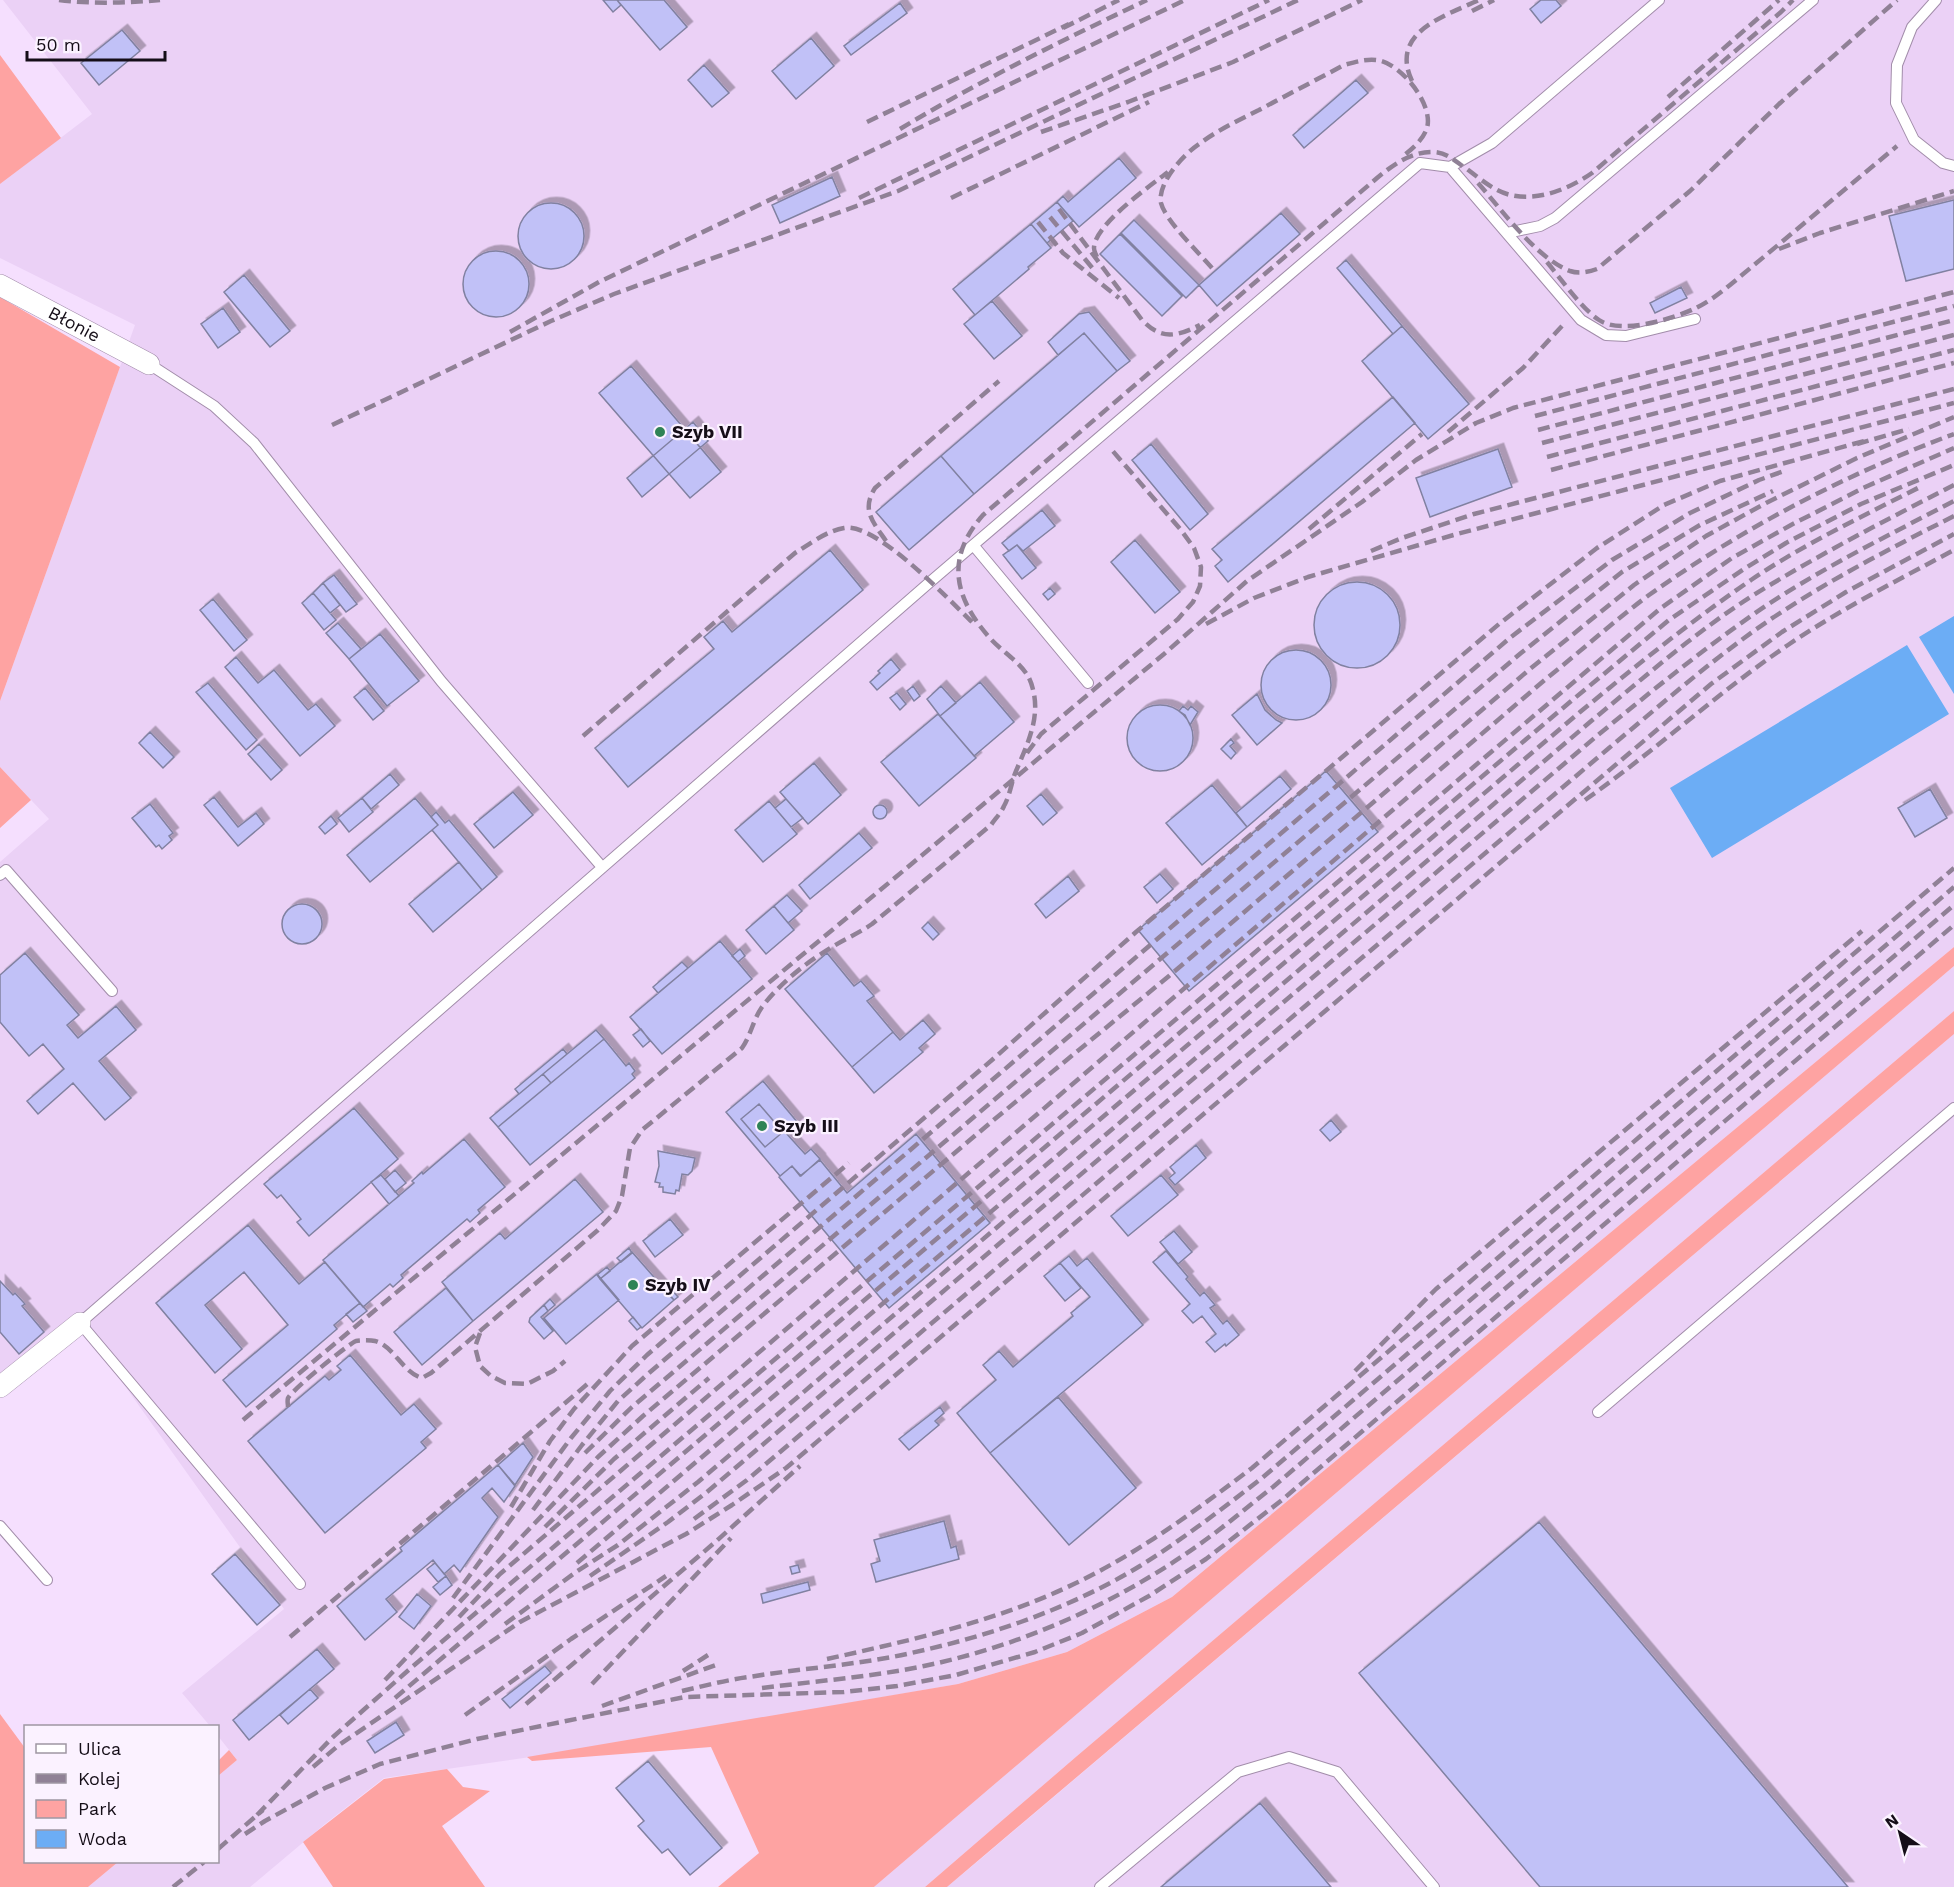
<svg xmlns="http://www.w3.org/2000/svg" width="1954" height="1887" font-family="'Work Sans',sans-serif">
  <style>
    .built { fill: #ebd1f6 }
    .green { fill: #fea3a2 }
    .water { fill: #6cadf5 }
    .building { fill: #c1c1f7; stroke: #8181a1; stroke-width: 1.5; filter: url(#shadow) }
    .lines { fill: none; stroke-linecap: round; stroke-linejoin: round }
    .service-casing { stroke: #a28daa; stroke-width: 12 }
    .minor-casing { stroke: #a28daa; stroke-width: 22 }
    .service { stroke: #fff; stroke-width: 10 }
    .minor { stroke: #fff; stroke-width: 21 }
    .rail { stroke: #908196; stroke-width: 4.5; stroke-dasharray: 12 6; stroke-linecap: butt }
    .poi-dot { fill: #2f8356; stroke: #fbf2ff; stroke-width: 2 }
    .labels { text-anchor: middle; stroke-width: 4.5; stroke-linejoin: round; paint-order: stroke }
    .street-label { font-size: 18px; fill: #150e18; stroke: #fbf2ff }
    .poi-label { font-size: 18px; font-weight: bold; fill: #150e18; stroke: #fbf2ff; text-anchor: start }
  </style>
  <defs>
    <filter id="shadow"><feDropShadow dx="5.5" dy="-5.5" stdDeviation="0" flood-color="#0004"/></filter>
  </defs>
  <rect width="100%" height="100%" fill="#f5dffe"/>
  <path class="built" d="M3 0H1954V947L1172 1597 1067 1652 958 1684 586 1749 384 1778 325 1824 250 1887H88L118 1862H218V1776L237 1760 218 1736V1726H210L182 1693 284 1609 80 1323 0 1387V862L49 819 0 767V701L135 325 0 258V184L92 114Z
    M1954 966V1011L1077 1756 925 1887H874Z
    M1954 1034V1887H947L983 1857Z"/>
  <path class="green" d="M0 55 61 138 0 184Z
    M0 297 120 367 0 701Z
    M0 767 31 800 0 828Z
    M1954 947V966L874 1887H718L759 1853 711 1747 532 1761 527 1757 958 1684 1067 1652 1172 1597Z
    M1954 1011V1034L947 1887H925L1077 1756Z
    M0 1714 25 1748 26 1862H118L88 1887H0Z
    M229 1750 237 1760 218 1776V1761Z
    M447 1769 463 1787 490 1791 442 1826 485 1887H333L303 1842 384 1779Z"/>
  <path class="water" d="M1954 616V694L1919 637Z
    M1907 645 1949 714 1712 858 1670 788Z"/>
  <path class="building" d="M603 0H617L621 5 613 12Z
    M617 0H664L687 27 660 50Z
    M1541 0H1556L1561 6 1541 23 1530 9Z
    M900 3 907 13 851 55 844 46Z
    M122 30 140 51 99 85 81 63Z
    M811 38 834 66 796 99 772 71Z
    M704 65 729 93 712 107 688 80Z
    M1356 80 1368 93 1304 148 1293 135Z
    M1119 158 1136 178 1079 227 1057 202 1063 196 1068 202Z
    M832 177 840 196 780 223 772 205Z
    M1954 200V269L1906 281 1889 216Z
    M1057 202 1073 221 1047 243 1031 224Z
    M518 236a33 33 0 1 1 66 0a33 33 0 1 1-66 0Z
    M1281 213 1300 234 1217 306 1199 285Z
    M1134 220 1199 285 1186 298 1121 233Z
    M1031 224 1051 248 1028 267 1029 269 975 315 953 289Z
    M1120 234 1182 296 1162 316 1100 254Z
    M463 284a33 33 0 1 1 66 0a33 33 0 1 1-66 0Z
    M1346 260 1402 326 1393 334 1337 268Z
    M244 275 290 331 270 347 224 292Z
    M1681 287 1687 298 1655 313 1650 303Z
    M992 301 1022 336 994 359 964 324Z
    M223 308 240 332 218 348 201 324Z
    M1089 312 1130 361 1117 371 1084 333 1058 355 1048 342 1079 314Z
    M1402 326 1469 404 1428 439 1362 361Z
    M1084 333 1117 371 974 494 941 456Z
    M631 366 721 472 690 498 599 393Z
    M1393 397 1415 423 1228 582 1215 566 1222 560 1212 549Z
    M693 422 708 441 642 497 627 478Z
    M1151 444 1208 514 1190 530 1132 460Z
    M1498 449 1512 487 1430 517 1416 478Z
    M941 456 974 494 909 550 876 512Z
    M1042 510 1055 526 1023 551 1017 545 1009 551 1002 543Z
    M1135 540 1180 592 1155 613 1111 562Z
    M1017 545 1036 568 1022 579 1003 555Z
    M830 550 863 590 628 787 595 748 714 649 704 637 723 621 732 632Z
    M334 575 357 604 346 612 323 583Z
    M1314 625a43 43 0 1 1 86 0a43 43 0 1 1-86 0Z
    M323 583 340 605 330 613 313 593Z
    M1050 588 1055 594 1048 600 1043 594Z
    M313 593 336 620 324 630 302 603Z
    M213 599 247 640 234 651 200 610Z
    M338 623 361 649 349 659 326 633Z
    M380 634 419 681 387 706 349 659Z
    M1261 685a35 35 0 1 1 70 0a35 35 0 1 1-70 0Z
    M236 657 258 683 274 670 308 710 316 704 335 726 300 756 225 667Z
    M891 659 900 670 877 690 870 682 880 673 878 671Z
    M980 682 1014 722 974 756 940 716Z
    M208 683 257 740 246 750 196 692Z
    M913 686 920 696 914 701 907 691Z
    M941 686 956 703 940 716 927 699Z
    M365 688 384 711 373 720 354 697Z
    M897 693 906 704 900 710 890 698Z
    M1257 694 1265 710 1276 720 1282 723 1257 745 1232 715Z
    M1127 738a33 33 0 1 1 66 0a33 33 0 1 1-66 0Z
    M1183 706 1188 710 1191 706 1198 712 1190 725 1185 715 1179 711Z
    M938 714 976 758 919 806 881 762Z
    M150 732 174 757 163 768 139 743Z
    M1231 739 1234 743 1230 746 1236 753 1231 759 1221 749Z
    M259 744 282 770 271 780 248 754Z
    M814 763 841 795 808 824 780 792Z
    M1326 771 1378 832 1189 991 1138 930Z
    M390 774 399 785 371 809 362 798Z
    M1280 776 1291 789 1247 827 1236 813Z
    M1212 785 1247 827 1202 865 1166 823Z
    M1930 789 1947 818 1915 837 1898 808Z
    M513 792 533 815 494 848 474 824Z
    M1041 794 1057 813 1043 825 1027 806Z
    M214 797 238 827 256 813 264 824 238 846 204 805Z
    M362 798 373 812 349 832 338 818Z
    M415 798 438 825 370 882 347 855Z
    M786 799 803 818 791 827 775 808Z
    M769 801 797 834 763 862 735 830Z
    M150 804 173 833 169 836 172 840 162 849 159 845 156 847 132 818Z
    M873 812a7 7 0 1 1 14 0a7 7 0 1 1-14 0Z
    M436 812 445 823 449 820 497 877 482 890 432 830 438 825 431 817Z
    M331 816 337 824 325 834 319 827Z
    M859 833 872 848 810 899 799 885Z
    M459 862 482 890 433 932 409 904Z
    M1160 874 1173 889 1157 903 1144 887Z
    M1068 876 1079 891 1046 918 1035 904Z
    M787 895 802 911 788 923 774 906Z
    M282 924a20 20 0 1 1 40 0a20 20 0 1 1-40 0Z
    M774 906 794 930 766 954 746 930Z
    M928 922 939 934 933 940 922 928Z
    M720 941 752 979 662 1054 630 1017Z
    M740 949 745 956 738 962 732 956Z
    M25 953 79 1015 67 1025 78 1038 116 1006 136 1030 99 1061 131 1098 105 1120 73 1083 38 1114 27 1101 64 1069 43 1044 29 1056 0 1022V975Z
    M827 953 854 986 861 981 874 996 867 1001 893 1032 852 1067 785 989Z
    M682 962 688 968 658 993 653 987Z
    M923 1020 935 1034 919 1048 923 1052 874 1093 852 1067 893 1032 900 1040Z
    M641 1029 650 1041 643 1047 633 1035Z
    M596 1030 604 1039 551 1083 543 1074Z
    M604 1039 626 1066 629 1063 635 1071 632 1074 635 1078 530 1165 498 1127Z
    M563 1049 567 1054 519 1094 515 1089Z
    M543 1074 551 1083 498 1127 490 1118Z
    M763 1081 798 1123 786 1133 805 1154 811 1149 820 1159 801 1176 792 1166 780 1176 726 1112Z
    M759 1104 783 1132 765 1147 741 1119Z
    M354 1108 398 1159 309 1236 297 1222 301 1219 281 1195 277 1198 264 1184Z
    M1331 1120 1341 1132 1330 1141 1320 1130Z
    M916 1134 990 1223 889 1308 779 1177 792 1166 800 1176 820 1160 847 1193Z
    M464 1139 505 1187 478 1210 480 1213 470 1222 467 1219 401 1275 403 1278 393 1287 390 1284 363 1307 323 1260 414 1183 412 1181 422 1172 423 1174Z
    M1196 1145 1206 1158 1175 1185 1169 1178 1175 1173 1170 1167Z
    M658 1151 695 1158 692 1171 688 1175 682 1174 679 1191 676 1190 675 1194 663 1192V1187H659L660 1183 655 1182 659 1166Z
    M395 1170 406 1183 395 1192 385 1179Z
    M381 1175 399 1196 389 1204 371 1182Z
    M1161 1175 1178 1195 1128 1236 1111 1216Z
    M575 1179 603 1212 473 1321 442 1282 500 1233 505 1239Z
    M670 1219 683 1235 655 1257 643 1241Z
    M248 1225 299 1284 325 1262 360 1303 334 1325 337 1329 246 1407 223 1380 288 1325 244 1272 205 1305 242 1349 215 1373 156 1303Z
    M1174 1231 1192 1252 1178 1264 1160 1242Z
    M629 1248 632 1253 621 1262 617 1258Z
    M1166 1251 1188 1277 1186 1279 1200 1296 1204 1292 1215 1305 1210 1308 1223 1324 1227 1320 1239 1335 1226 1346 1225 1344 1215 1352 1206 1342 1216 1334 1202 1316 1193 1323 1182 1311 1190 1304 1153 1262Z
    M632 1252 674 1300 642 1328 600 1279Z
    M1069 1256 1077 1266 1087 1258 1143 1325 990 1453 957 1413 996 1380 983 1365 999 1351 1013 1367 1073 1316 1071 1313 1090 1297 1060 1263Z
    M1060 1263 1081 1288 1065 1301 1044 1276Z
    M607 1267 610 1271 600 1279 597 1275Z
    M597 1274 619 1300 566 1344 544 1318Z
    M0 1281 13 1295 15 1293 25 1304 22 1306 44 1332 19 1354 0 1332Z
    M669 1287 678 1297 674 1300 665 1291Z
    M446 1288 473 1321 422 1365 394 1332Z
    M550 1299 555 1305 548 1311 544 1305Z
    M360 1303 367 1311 353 1322 346 1314Z
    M544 1305 548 1311 541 1317 553 1331 544 1339 529 1322 530 1318Z
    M633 1317 641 1327 637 1330 629 1321Z
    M350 1355 401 1415 414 1404 436 1429 421 1442 426 1448 325 1533 248 1441 325 1376 329 1380 341 1370 337 1366Z
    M1058 1397 1136 1488 1069 1545 990 1453Z
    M940 1407 944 1413 935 1421 939 1425 909 1450 899 1439Z
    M523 1443 533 1457 515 1485 498 1465Z
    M498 1465 515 1486 504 1502 492 1488 482 1498 498 1517 460 1572 454 1565 444 1574 433 1560 386 1599 397 1612 365 1640 337 1606 402 1551 400 1548Z
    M944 1521 951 1548 956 1546 959 1559 876 1582 871 1564 880 1561 874 1540Z
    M1539 1522 1848 1887H1540L1359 1673Z
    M235 1554 280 1605 257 1625 212 1574Z
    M435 1563 446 1576 438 1582 427 1569Z
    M798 1565 800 1572 792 1574 790 1567Z
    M446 1576 452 1585 440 1595 433 1587Z
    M808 1582 810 1590 763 1603 761 1594Z
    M417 1594 431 1606 414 1629 399 1617Z
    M317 1649 334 1669 249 1740 233 1720Z
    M545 1666 551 1673 510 1708 502 1699Z
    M310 1689 318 1698 288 1724 280 1715Z
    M396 1722 404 1735 375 1753 367 1741Z
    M648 1761 722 1848 690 1875 668 1849 662 1853 638 1826 644 1821 616 1788Z
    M1260 1803 1331 1887H1161Z"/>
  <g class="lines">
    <defs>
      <path id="service" d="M1936 0 1912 27 1897 65 1896 103 1914 140 1943 163 1954 166
        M1450 167 1492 143 1659 0
        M1507 233 1540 226 1555 218 1813 0
        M149 364 214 406 254 443 441 681 602 867
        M974 546 1088 683
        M0 875 6 870 112 991
        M1598 1412 1954 1108
        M0 1526 47 1580
        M300 1584 80 1323 930 582 1420 163 1450 167 1581 320 1606 335 1626 336 1695 319
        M1100 1887 1238 1772 1289 1757 1337 1772 1434 1887"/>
      <g id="minor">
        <path id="s1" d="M0 285 149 364"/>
        <path d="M0 1387 80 1323"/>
      </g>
    </defs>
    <use href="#service" class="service-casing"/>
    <use href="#minor" class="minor-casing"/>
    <use href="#service" class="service"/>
    <use href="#minor" class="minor"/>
    <path class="rail" d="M59 0C92 4 126 3 160 0
      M1472 11 1494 0
      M1063 28 1119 0
      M1412 81C1389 32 1445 16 1479 0
      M1668 97 1779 0
      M867 122 1069 24
      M900 129C979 81 1063 40 1147 0
      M1041 132 1128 102 1233 62 1362 0
      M1478 183C1502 210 1536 258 1570 271 1579 274 1589 272 1597 269L1690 191 1779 104 1897 0
      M859 198 1269 0
      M951 198 1149 102
      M1059 209 1142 320C1161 340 1176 337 1200 325
      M1050 217 1094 270
      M1038 222 1063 253 1119 298
      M1779 249 1820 233 1954 191
      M1097 257C1096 255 1094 250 1094 248 1094 225 1150 186 1168 172
      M1547 262C1561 279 1581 308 1599 320 1621 335 1673 319 1696 308 1708 302 1719 294 1730 285L1897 146
      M1212 268C1199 253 1165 220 1161 203 1157 183 1184 154 1199 144 1218 130 1239 120 1259 110 1287 95 1316 80 1344 65 1355 62 1365 59 1376 60 1400 62 1434 104 1427 128 1423 140 1412 149 1403 156
      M510 332 599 282 1185 0
      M1535 416 1954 306
      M332 425 551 321 614 294 898 191 1298 0
      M1538 430 1954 320
      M1448 432 1523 368 1562 326
      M1542 443 1954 335
      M1857 444 1909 429
      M1547 457 1954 350
      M1551 470 1954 363
      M1309 529 1422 434
      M886 541C873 522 861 510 875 488L999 381
      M1371 551 1402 538 1474 514 1954 389
      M1206 624 1254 598 1308 577 1457 534 1954 403
      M583 736 795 553C810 544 826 531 844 528 876 522 948 599 972 622
      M1027 753 1041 734 1178 619 1193 602 1200 586 1201 567 1194 548 1181 530 1111 449
      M1585 800C1655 751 1717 693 1788 645 1841 609 1898 580 1954 550
      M480 1333 475 1347 480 1366 491 1376 505 1383 527 1384 553 1371 565 1361
      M1355 1371 1436 1289 1862 931
      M288 1407C288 1404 287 1401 288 1398 293 1389 347 1345 356 1341 360 1340 371 1340 375 1341 394 1346 402 1372 422 1378L431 1373 598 1230 616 1211 622 1196 630 1148 642 1130 742 1048C751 1035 753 1020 762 1007 780 983 807 962 832 947 845 939 859 933 872 924L991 825C995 819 1001 813 1004 806 1009 797 1011 786 1014 776 1022 756 1034 733 1035 711 1036 700 1033 685 1028 676 1018 660 1001 651 989 637 953 596 946 557 983 515L1377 178C1394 164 1412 151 1435 152 1448 153 1456 162 1467 169 1476 176 1486 184 1497 190 1528 206 1566 191 1592 173L1781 12 1793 0
      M243 1420 1164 654 1247 581 1362 502 1416 460 1476 423 1513 408 1954 292
      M585 1453 632 1407 1521 653 1622 572 1700 525 1773 491
      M511 1507 550 1441 574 1409 632 1346 849 1163
      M533 1510 582 1445 618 1401 649 1373 1511 637 1612 560 1690 513 1759 480 1787 470
      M694 1519 747 1480 1609 748C1663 703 1716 656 1774 617 1831 579 1893 547 1954 516
      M545 1527 614 1459 709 1378
      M577 1563 1580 712C1636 666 1691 621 1751 580 1804 544 1863 516 1920 487
      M590 1576 668 1522 707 1492 1598 735C1653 690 1708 645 1767 605 1826 566 1891 534 1954 501
      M453 1598 571 1438 610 1391 647 1355 992 1060 1136 932 1499 624 1597 548 1664 505 1720 481 1864 441
      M459 1617 500 1574 1547 678C1581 651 1614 621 1649 595 1743 528 1846 474 1954 434
      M505 1624 576 1572 618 1545 698 1482 1590 722C1646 676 1702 626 1765 588 1826 551 1890 518 1954 485
      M290 1637 591 1381
      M827 1659C912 1640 998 1621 1076 1583 1140 1552 1195 1511 1252 1468L1954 868
      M683 1671 708 1655
      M385 1680 598 1457 643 1416 996 1118 1169 976 1530 669 1634 585 1706 536 1766 503 1857 458 1954 417
      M592 1684 731 1538
      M762 1688C816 1681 871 1677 924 1666 1021 1646 1117 1603 1197 1546 1223 1528 1247 1507 1273 1487L1954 905
      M682 1691C704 1686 726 1680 749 1677 803 1668 858 1665 911 1653 990 1636 1071 1608 1140 1566 1183 1539 1222 1509 1262 1478L1954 887
      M395 1698 1570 702 1669 620 1744 569 1786 543 1861 504 1954 465
      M526 1704 713 1544 800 1466
      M602 1706 716 1665
      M465 1715 571 1639 666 1576
      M313 1767 339 1745 520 1622 686 1534 732 1505 786 1468 1711 684 1782 632 1846 592 1954 534
      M257 1815 333 1737 412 1667 1661 608 1732 558 1791 525 1863 488 1954 448
      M245 1834 265 1821 325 1788 380 1764 477 1739 685 1697 844 1692 897 1686 956 1675 1035 1652 1082 1633 1149 1596 1206 1559 1282 1500 1954 925
      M218 1849 263 1810
      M173 1887 204 1862"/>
  </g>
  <g class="poi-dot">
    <circle cx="660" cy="432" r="6"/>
    <circle cx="762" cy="1126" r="6"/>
    <circle cx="633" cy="1285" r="6"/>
  </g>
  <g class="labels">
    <g class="street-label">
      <text dy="6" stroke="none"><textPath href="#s1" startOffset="84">Błonie</textPath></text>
    </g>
    <g class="poi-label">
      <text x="672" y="438">Szyb VII</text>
      <text x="774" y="1132">Szyb III</text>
      <text x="645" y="1291">Szyb IV</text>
    </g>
  </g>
  <rect x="24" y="1725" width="195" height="138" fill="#fbf2ff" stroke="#9f97a3" stroke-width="1.5"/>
  <rect x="36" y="1744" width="30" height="9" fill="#ffffff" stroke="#9f97a3" stroke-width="1.5"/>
  <text x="78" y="1755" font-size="18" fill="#150e18">Ulica</text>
  <rect x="36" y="1774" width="30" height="9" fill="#908196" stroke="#9f97a3" stroke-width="1.5"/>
  <text x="78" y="1785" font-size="18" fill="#150e18">Kolej</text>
  <rect x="36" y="1800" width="30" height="18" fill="#fea3a2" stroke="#9f97a3" stroke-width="1.5"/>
  <text x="78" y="1815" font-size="18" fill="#150e18">Park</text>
  <rect x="36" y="1830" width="30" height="18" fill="#6cadf5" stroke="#9f97a3" stroke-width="1.5"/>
  <text x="78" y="1845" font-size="18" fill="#150e18">Woda</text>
  <g transform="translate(1900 1833) rotate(325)" stroke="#fbf2ff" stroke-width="4.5" paint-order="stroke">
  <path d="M0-4.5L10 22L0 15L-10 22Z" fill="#150e18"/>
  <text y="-9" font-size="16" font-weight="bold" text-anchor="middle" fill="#150e18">N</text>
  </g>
  <path d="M27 51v9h138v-9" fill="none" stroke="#150e18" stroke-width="3"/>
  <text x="36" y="51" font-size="18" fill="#150e18" stroke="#fbf2ff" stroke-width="4.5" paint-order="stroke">50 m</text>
</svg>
